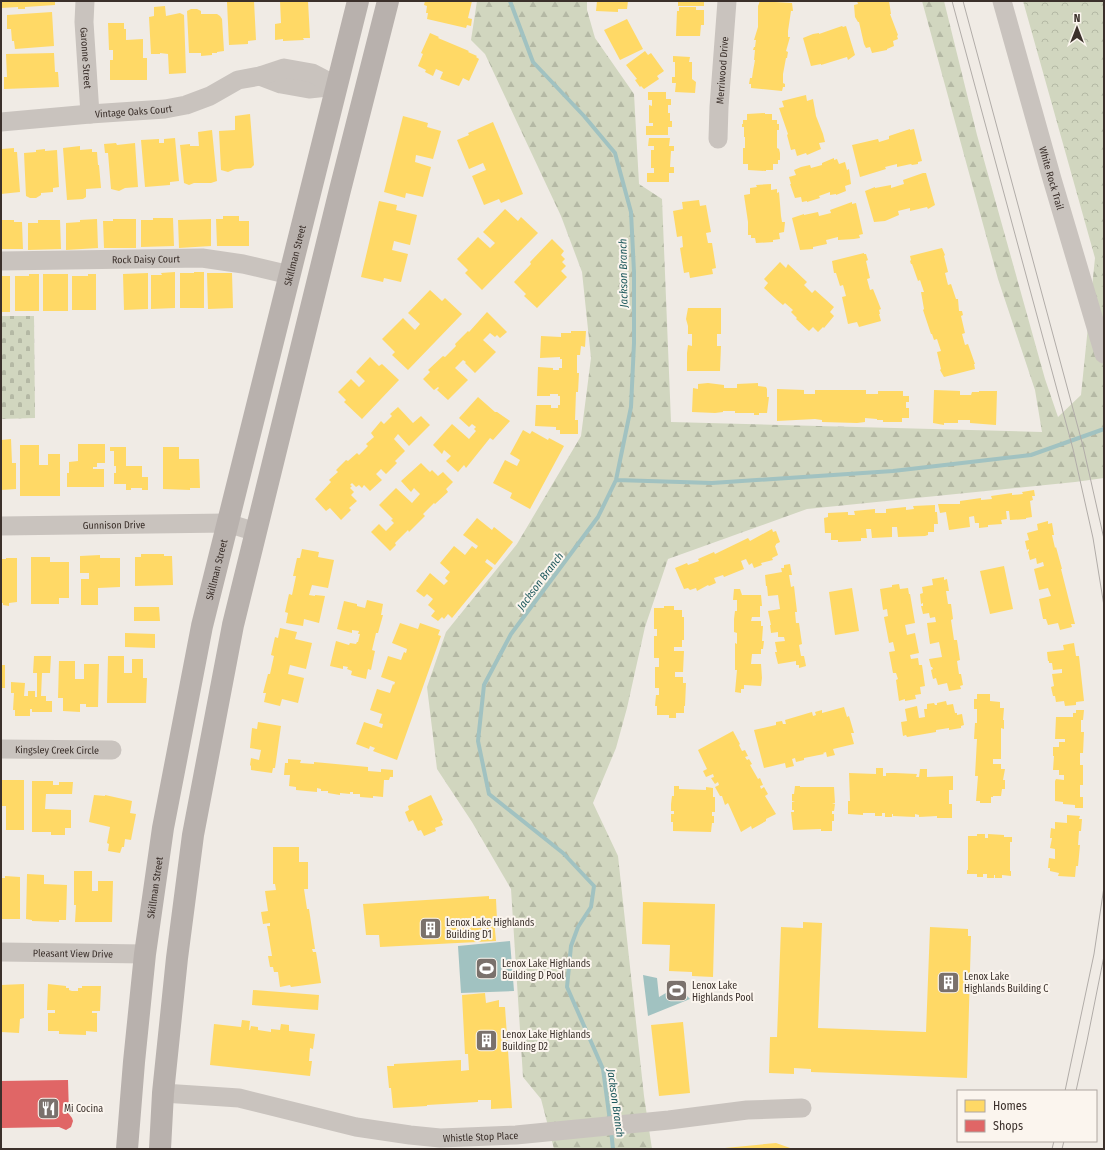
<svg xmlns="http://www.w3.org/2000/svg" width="1105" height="1150" font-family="'Fira Sans Condensed',sans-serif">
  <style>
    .forest { fill: url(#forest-firs) }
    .cemetery { fill: url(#cemetery-stones) }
    .park { fill: url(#park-crowns) }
    .water { fill: #a1c2c1 }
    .homes { fill: #ffd966 }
    .shops { fill: #e06666 }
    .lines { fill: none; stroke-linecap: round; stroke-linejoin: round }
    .stream { stroke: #a1c2c1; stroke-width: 4 }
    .minor { stroke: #c9c3be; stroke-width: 19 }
    .major { stroke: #b8b1ad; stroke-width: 22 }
    .tram { stroke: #b1aca8; stroke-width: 1 }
    .labels { text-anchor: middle; stroke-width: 4; stroke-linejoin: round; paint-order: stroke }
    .street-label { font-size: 10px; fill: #3b302b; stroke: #fbf5ee }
    .poi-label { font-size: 10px; fill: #3b302b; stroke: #fbf5ee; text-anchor: start }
    .water-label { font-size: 11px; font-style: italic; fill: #1f5a5e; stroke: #fbf5ee }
  </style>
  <defs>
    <pattern id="forest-firs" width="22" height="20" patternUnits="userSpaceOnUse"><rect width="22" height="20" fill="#d1d6bf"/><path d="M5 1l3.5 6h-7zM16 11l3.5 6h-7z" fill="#b4b8a4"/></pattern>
    <pattern id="cemetery-stones" width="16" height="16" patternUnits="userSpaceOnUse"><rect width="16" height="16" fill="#d1d6bf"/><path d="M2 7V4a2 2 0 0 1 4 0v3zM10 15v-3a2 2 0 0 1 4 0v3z" fill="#b4b8a4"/></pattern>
    <pattern id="park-crowns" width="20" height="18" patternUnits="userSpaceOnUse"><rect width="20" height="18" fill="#d1d6bf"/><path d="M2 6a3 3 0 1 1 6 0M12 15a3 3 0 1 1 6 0" fill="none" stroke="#b4b8a4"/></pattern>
  </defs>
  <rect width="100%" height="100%" fill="#f0ebe5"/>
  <path class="forest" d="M477 1H587V10L595 38 634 94 639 184 662 199 671 422 1042 432 1035 390 998 279 922 1H944L977 135 1045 379 1058 417 1081 395 1095 258 1104 239V478L1075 482 807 509 668 559 645 627 627 708 616 748 593 803 618 856 644 1096 652 1149H554L541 1099 523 1077 511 889 472 822 437 769 427 687 446 632 517 544 581 436 591 358 582 272 561 216 485 54 471 40Z"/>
  <path class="cemetery" d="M1 316H34L35 418 1 419Z"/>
  <path class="park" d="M1023 1H1104V292L1095 258Z"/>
  <path class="water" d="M510 941 514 991 461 993 458 946Z
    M643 975 657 978 659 997 678 986 690 999 648 1016Z"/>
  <path class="homes" d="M1 1H55V5L25 7V9H18V7L1 8Z
    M254 1 256 40 248 41V44L229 45 227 2Z
    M280 1H308L310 38H303L304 40 283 41V39L275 40V24L281 23Z
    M425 1H472L468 18 472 19 471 26 467 25 466 28 427 19 428 13H426L427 6 424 5Z
    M597 1H628L627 9H618V12L596 11Z
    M678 1H704V6H678Z
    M760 1 792 3 793 11H791L788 31V37H790L786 51 788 52 787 58H786L783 74V83L785 84V87H783L782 91 751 88V84H749L750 78H752L753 71 755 60H754L755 50H753L754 47H755L756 40H754L758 27V6Z
    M857 1H889L891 14H890L898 35 897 36 898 39 893 41 894 46 887 49V50L872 53 870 47 866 48 864 44 859 22H858L855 17 854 5 858 4Z
    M165 6 166 16 180 13 184 15 186 73 169 74 168 54 160 53V54H151L149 17 154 16V7Z
    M679 7H696V10H704V25H701L700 36H676L677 11H679Z
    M191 9H197L201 11V14H217L220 16 222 19 224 51 217 52V53H212V55L201 56V53H189L187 11Z
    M52 12 54 46 15 49 14 41H12L11 29H7V15Z
    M627 19 643 49 620 60 604 30Z
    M108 23H124V29H126V40L143 39V58H147V80H110V60H113V50H109Z
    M842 26 843 27 846 26 855 55 848 60 847 57 821 65V64L811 66 803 38 813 34 819 33V34Z
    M430 33 439 37 438 38 469 51 468 52 477 56 476 57 479 59 469 81 463 78 459 86 440 79 443 72 436 69 433 76 425 72 426 70 418 66 423 54 421 53Z
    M645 51 648 55 651 53 664 71 657 76 659 79 644 89 641 86 640 87 635 80 637 79 626 65Z
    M54 53 55 72H58L59 87 4 89V77H7L6 54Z
    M673 56 690 57 689 62H692V79L696 82 695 93 675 92 676 83H672V77H675V62H673Z
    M648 92H666V99H671V105H668V113H670V121H672V127H668V135H646V126H653V123H649V105L652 106V100H648Z
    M806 95 807 101 813 99 816 116 823 134 825 142 819 143 821 149 807 155 806 153 797 156 795 149 791 150 787 135 788 134 779 108 784 107 782 101Z
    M765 113V114H772V120H777V124H779V130H777V148L779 149 780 153V160H778V164H773V170H766V171L748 170V164H743V148H745V137H744V127H742V124H743V120H747V114Z
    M250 114 254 165 251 168 235 169 228 172 221 170 219 131 235 130V116Z
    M403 116 428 123 427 127 441 131 433 159 416 155 415 162 431 167 423 197 406 193 405 198 384 192Z
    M493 122 523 194 501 203 499 199 484 205 472 176 486 170 483 163 469 169 457 140 469 135 468 133Z
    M910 129V130L914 129 922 161 918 162V164L912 165 911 164 897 167V164L885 167 886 169 860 177 852 145 878 139 879 142 889 139V136Z
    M212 130 217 181 211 183H194L189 185 184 183 180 145 190 144V146H199L198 132Z
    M175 138 179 181 170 182V185L145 187 141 140 159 139V143H164V139Z
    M649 138H670L669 146H674V151H671L670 167H674V173H669V182H647V173H654V168H651V150H654V146H648Z
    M116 143 117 145 135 143 138 187 125 188 119 191 111 189 108 153H105L104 144Z
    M80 146V150L92 149V152H97L98 165H99L101 188 86 189V197L83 199 67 200 63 148Z
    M14 148V152H17L20 192 1 194 2 149Z
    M45 149V151L57 150 59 187 53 188V192L41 193V195L36 198H30L26 196 24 153 36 152V150Z
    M834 158V160L837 159 839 164 845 162 847 170 849 169 851 184 845 186 846 191 836 195V194L830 195V192L819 196 820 198 807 202V201L802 202 801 197 795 198 790 184H791L789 177 796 175 794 170 801 167 810 165 811 168 822 165V163Z
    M923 173H926L935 205 928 209 927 207 910 211V208L898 211 899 215 885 221 874 222 865 191 875 187V188L891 185V188L904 184 903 180Z
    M771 184V190L777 189V193L779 192 781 216 782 222H785L784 232 779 233 780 239 773 240V242L756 243 755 238H751V235H748V222L744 195 750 194V188L757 187 756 185Z
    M699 200 700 206 706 205 711 232 706 233 708 243H712L716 268 712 269 713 274 690 278 689 272 684 273 680 248 683 247 682 236 677 237 673 211 683 209 682 202Z
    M379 201 397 205 396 210 417 215 410 245 394 241 392 250 408 254 401 282 384 278 383 282 361 277Z
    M852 202V204L856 203 863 234 859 235 860 238 854 239 838 240V237L826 240 827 244 813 247V249L800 250 792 218 804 214V215L818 212 819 216 831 213 830 210Z
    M505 209 518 221 521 217 538 233 482 290 465 273 468 270 457 259 478 237 490 248 495 243 483 232Z
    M223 216H239V221H249V246H217L216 219H223Z
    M153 218H173L174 246 141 247V220H153Z
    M97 219 98 248 66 250V223L80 222V220Z
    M113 219H136V248H104L103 221H113Z
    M211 219V246L179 248 178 220Z
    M1 220H14V222H22L23 249H1Z
    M38 220H60L61 249 28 250V223H38Z
    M552 239 564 251 561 255 565 259 562 262 566 266 561 271 567 277 537 308 524 296 526 294 514 282 531 264 530 262Z
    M942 248 945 255 944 256 948 272 945 273 948 285 951 284 956 299H958L959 311H962L963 315 961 316 965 333 962 334 965 345 968 344 975 364H974L975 369 944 377 940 370 941 369 937 352 941 351 937 339 934 340 932 334H931L923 310 924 309 921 292H924L920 280 918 281 912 264H911L910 261 911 260 910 256Z
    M864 253V254H866L868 260 866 261 870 278 867 279 870 290 873 289 881 309 879 310 880 314H879L881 321 859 327 857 322 848 324 842 297 846 296 843 285 840 286 836 273H834L832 261Z
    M780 262 786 268 788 264 807 282 804 285 812 293 815 290 834 307 830 312 834 316 824 328 823 327 818 332 813 327 809 331 796 319 797 318 791 312 793 310 785 303 783 305 777 300 764 288 768 283 764 279Z
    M175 272V308L151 309V275H162L161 273Z
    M194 272H204V308H180V273H194Z
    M148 273V309L124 310 123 274Z
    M207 273H232L233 308 208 309Z
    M29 274H39V311H15V276H29Z
    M43 274H68V311H43Z
    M88 274H96V310H72V276H88Z
    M1 276H10V312H1Z
    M430 290 442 301 445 298 462 314 408 370 392 355 395 352 382 339 403 318 415 330 420 324 408 313Z
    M688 308H721V334H717V346H721L720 371H687V353L688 345 692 346V334H688V326L686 319Z
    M487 312 507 332 500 338 497 335 495 337 490 333 483 340 496 352 475 373 465 363 466 362 463 360 455 368 468 380 448 400 437 390 439 388 438 387 434 390 423 379 430 372 428 370 443 356 445 357 456 346 455 344 468 331 469 332Z
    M571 331H586L585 347 581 346 580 355H577V373H579L578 392H576L575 420H578V434H560V430H556V427L535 426 536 405H551V408H558V405H560V396H558V394H550V396H537L538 367 553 368V370H559V368H562V359H560V357L540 358 541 336 561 337V333H571Z
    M370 357 379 366 382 364 399 380 362 419 344 402 346 400 338 392 351 379 359 387 365 381 356 372Z
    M708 383 724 385V388H737V384L758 383V386L766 387 767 389V397H769L767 413H759V415H754V413H735V411H723V412L715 413 692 412 693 388 698 389V384Z
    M777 389 804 390V394H815V390H866V394H878V391H903V396H909V402H906V408H909V418H902V422H883V420H877V419L865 418V422L857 423 822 422V420L815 419 777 421Z
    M934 390 960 391V395H971L972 392H979V391H997L996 425 970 423V420H958V423H944V425L933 423Z
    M478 397 495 412H497L510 421 493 440 490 438 466 468 464 465 458 472 446 461 451 456 444 450 442 454 433 445 452 424 469 439 476 431 474 429 476 427 472 424 469 427 459 418Z
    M398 407 413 423 421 416 430 425 409 446 398 434 394 439 405 451 395 461 397 463 386 474 381 469 376 474 382 480 370 491 364 485 362 488 359 485 356 487 352 483 350 485 352 486 350 488 354 492 351 495 357 501 349 508 351 510 341 520 330 508 326 511 315 499 331 482 329 480 338 472 336 470 346 460 348 461 357 453 359 455 368 446 366 444 374 437 371 433 381 421 384 424 392 416 390 414Z
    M523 430 530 434 532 431 548 440 549 438 564 446 530 509 510 498 512 493 493 483 505 460 517 466 520 460 510 454Z
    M11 439 12 463H16V489L1 490V440Z
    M78 444H105V463H97V467H93V469H104V487H67V473H69V462L78 461Z
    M20 445H39V465H48V454H60V496H20Z
    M110 447H126V466H142V477H148V490H142V488H131V490H126V484H114V473H116V466H114V451H110Z
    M163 447H179V459H199L200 488H190V490L163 489Z
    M421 463 430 472 432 470 438 476 443 472 453 482 446 489 448 492 435 504 434 503 423 514 425 516 409 532 408 530 395 543 396 545 390 551 371 532 379 524 386 531 394 523 391 520 393 519 379 505 396 488 412 503 420 494 414 488 411 492 401 481Z
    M1034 490 1035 496H1032L1033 500 1030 501 1032 517 1026 518V519L1010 520 1009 511H1006L1007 519 1001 520 1002 524 988 525V527L979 528V523H975L974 516 969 517 970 527 949 530 946 512 940 513 938 504H960V501L981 498V500L992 499 991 496 1012 493V495L1023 494 1022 492Z
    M935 505V512H937L938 524H934V532H928V535L925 536 898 537 897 527H892V537L872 538 871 529H866L867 538H861V541L838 542V540H831V533H825L824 518 828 517V513L848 512V515H855L854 511 875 509V513H886V509L906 507V510L914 509 913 506Z
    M477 518 492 530 494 527 513 542 495 565 487 559 485 562 493 568 452 618 448 614 444 619 442 617 438 621 431 616 435 611 428 605 433 599 427 594 424 597 416 591 430 573 444 585 448 581 445 578 450 572 440 563 454 546 465 555 472 546 476 549 478 546 463 535Z
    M1048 521V524L1052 523 1054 535H1052L1055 548 1056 547 1062 569H1061L1075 624H1071L1072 627 1060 630 1058 623 1048 625 1046 619H1043L1039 599 1051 596 1048 588 1039 590 1034 569 1044 566 1043 562 1037 564 1036 558 1030 560 1028 552 1029 551V549L1027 550 1025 541 1029 540 1027 533 1038 530 1037 524Z
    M772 529 773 532 776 531 780 542 776 544V545L775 546 778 555 772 558 773 560 761 563 762 565 754 568 752 563 749 565 746 559 741 561 744 569 724 577 723 575 714 578 716 583 709 586 708 585 697 591 696 588 690 590 688 588 684 589 675 568 687 563 688 565 699 561 698 559 714 552 715 554 748 538 750 541Z
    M302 549 319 552 318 557 334 560 328 588 312 585 309 595 315 596V595L325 596 319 623 304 619 303 626 286 623 288 613 285 612 289 594 292 595 296 576H293L297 558H300Z
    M141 554H164V556H172L173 585 135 586V557H141Z
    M100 555V558H120V587L98 588V605H81V579H89V573H80V556Z
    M31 557H50V562H69V598H59V604H31Z
    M6 558H17V602L9 603V606L3 605V603H1V559H6Z
    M790 564 792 575H789L791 587 794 586 797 612H795L796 623H799L802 644 799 645 801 656H804L806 666 799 668V665H796V661L778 664 775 652H777L775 642 785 641 784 637H778V632L771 633 770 625H771L768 611 780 609 778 595 768 596 767 586H766L765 575 782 572 781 568H784V565Z
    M1004 566 1013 609 990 614 980 571Z
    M944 577V580L947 579 949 591H946L948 604H951L953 619 951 620 954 640H957L960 660 957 661 959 674H961L963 685 960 686 961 689 949 691 947 683 938 685 936 678 933 679 931 670 933 669 932 667H931L929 659 942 657 939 642 930 644 927 623 936 622 935 617 930 618 929 613 923 614 921 606H923V603L921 604 920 594 923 593 922 587 933 585 932 579Z
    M899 584 900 589 908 588 909 594H910L915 623 905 625 907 635 915 633 919 653 910 655 911 659 918 658 919 665H922L925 686 920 687 921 694 915 695 916 699 905 701V699L899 701 896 680 898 679 896 673H893L889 652 895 651 893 642 889 643 884 617 888 616 887 609 883 610 880 589 892 587V585Z
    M852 588 859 631 835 635 829 592Z
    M734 589H740L742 595H761L762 606H760V617H752L751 621H761V626H763L762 641H764L763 649H761V654H752L751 664H761L762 678 761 686 744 685V689H741V693L735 692 737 670H735V643L737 644V633L734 632V619L735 611H737V600H733Z
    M367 600 383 604 381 615H383L378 633H376L372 650 375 651 371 670 368 669 366 679 351 675 352 671 347 669 348 667 343 666V669L330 666 336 641 349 645 350 643 356 644 357 642H358L360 634H358L359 631 352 630V633L337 629 344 601 357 604V606L365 608Z
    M664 606H674V610H682V617H684V640H682V647H674V651H684L683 672H675V677H683V683H686L685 706H684V713H676V718H669V715H657V706H655L656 695H659V688H655V667H659V658H654V636H657V629H654V608H664Z
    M134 607H159L160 621H134Z
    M400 623 418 629 420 623 440 630 438 635 441 636 397 760 373 751 375 748 370 746 369 749 356 744 364 722 382 728 383 724 379 723 382 714 370 710 377 689 390 693 393 684 394 685 395 682 381 677 388 656 401 660 404 652 406 653 407 649 392 643Z
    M280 628 297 632 295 639 312 643 306 669 290 665 288 674 304 678 298 703 282 699 280 706 264 702 266 693H263L268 674H270L274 656 271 655 275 637 278 638Z
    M125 633 155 634V648L125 647Z
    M1074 643 1076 656H1079L1084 701 1076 702V705L1065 706 1064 701 1056 702 1055 696H1053L1051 687 1054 686 1052 674 1062 673V669L1053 670 1052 663H1049V661H1048L1047 652 1064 650 1063 645Z
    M34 656H51L50 673H42L41 696H46V701H52V712H32V709H30V716H15V710H13L14 693H11V682L25 683 24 696H28V691H35V697H37V673H33Z
    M108 656H124V673H132V659H143V678H147L146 703H107Z
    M59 661H75V679H84V664H99L98 707H86V704H80V712L63 711V698H58Z
    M1 665H5V688H1Z
    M977 694H990V701L1000 702V708H1004L1003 720H1004V729L1001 728V759H993V764H1001V769H1005L1003 780H1005V789H1002L1001 796H993V797H991V803H980V801H976L978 776H975L977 739H974L975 723H977V709H974V699H977Z
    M946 701 947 705 953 704 955 713H957V715L962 714 964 725 961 726V728L949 730V728L936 730V732L907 737 906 735 903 736 901 722 907 721 905 709 917 706 919 718 925 717 924 709H927V704L934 703 935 705H937V703Z
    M844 707 847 717 849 716 854 733H851L854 744 833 749 835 755 827 757 826 752 823 753 824 754 804 758V760L796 762 795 758 792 759 794 766 786 768 785 763 764 768 754 730 776 725V722L782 721 783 724H786L785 720 812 712 813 716 816 715 815 712 822 710V713Z
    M1076 710H1084L1083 720H1081V732H1084L1083 753H1080V765H1083V785H1080V797H1083V808H1075V805L1063 804V802L1055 801V781L1056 779 1064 780V775H1059V770H1053L1054 756H1053V747H1059V742H1065V739H1055L1056 717H1073V713H1076Z
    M258 722 281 726 275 768H273L272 773 251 770V766L250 765 251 758 259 760 261 750 250 748 252 728 257 729Z
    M733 731 740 744 739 745 742 751 745 750 748 756 745 757 747 760 749 759 752 764 750 765 758 779 760 778 763 785 760 786 761 789 764 787 768 794 765 796 776 814 766 819V821L752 829 751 826 741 832 728 803 725 805 722 796H720L715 787 719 785 718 782 715 784 711 778 714 777 713 774 706 777 703 771 707 769 698 750Z
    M288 759 301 760 300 763 314 764V762L368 767V771L381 772V769L393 770V777H390L389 780H384L383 797 373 796V798L360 797V794H353V792H350V794L340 793V795L328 793V791H321V789L317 788V792L296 790V787L289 786 290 775H284L285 763H288Z
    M876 768H883V776H886V773H895L917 774 916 777H919L920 769H927V777L953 776V790H949V804H952V818H937V816L919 817V815L915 814V817L893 816V814H892V817H885V813H882V816H875V813H863V815L848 814V801H850L849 773 876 774Z
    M1 780H24V830H6V806H1Z
    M32 781H53V785H59V782H73L72 794H46L45 809 71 810V828H65V835H51V832H32Z
    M674 786H679V789L706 790V787L713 788V797H715V812H712V816H714V823H712L711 832 673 831V822H671V814H674V811H671V804L672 796H674Z
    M795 786H800V787H834L835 803 832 804H835L834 811H832V814H834V821H832V831H821V829L793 830 791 812H794V810H792V802H795L792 801V794H794Z
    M94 795 105 796V795L132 801 130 813 136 814 131 840 125 839 124 847H122L120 853 108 851 109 844 107 843 110 827 89 822Z
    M431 795 443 820 441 821 443 825 435 828 436 831 424 836 421 830 418 831 413 820 409 822 405 812 409 810 408 806Z
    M1067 815 1080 816 1079 819H1082L1081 831H1079L1078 845H1080L1078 866H1076L1075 877 1058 876 1059 873 1050 871V868H1048L1049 858 1055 859V849L1050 848 1052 838H1050L1051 828 1055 829V822L1067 823Z
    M977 834H985V838H988V834L1004 835V837H1012V842H1010V871H1011V876L1002 875V878H995V875H994V878H987V874H983V877H977V874H967V870H968V836H977Z
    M273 847H299V862H308V889H304L307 909H309L315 949H312L313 952H316L321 983 291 987 290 985 280 987 278 972H274L273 967H270L268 956H272L267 926H270V923L263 924 261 912 268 911 265 891 276 890 275 884H273Z
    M74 871H92V891H98V881H113L112 922H75L76 905H74Z
    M27 874 44 875V884L67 885 66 920H59V922L32 921V920L26 919Z
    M5 876 20 877V919H1V878H5Z
    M489 896V899H496L497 920H494L496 941 380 947 379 935H366L363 904Z
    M643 902 715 904 713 977 692 976V972L669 971 670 945 642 944Z
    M803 922 822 923 818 1028 926 1032 930 927 968 929V936H971L967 1078 811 1072V1069L794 1068V1074L769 1073 770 1037H777L781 927 803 928Z
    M24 984V1018L20 1019 19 1033 1 1032V985Z
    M48 984 66 986V988H69V990L72 991H78V988H82V986H101L100 1011H92V1013H97V1032L86 1031V1035L59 1034V1031H48V1013H55V1010H47Z
    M253 990 319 995 318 1010 252 1005Z
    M485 993 486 1003 499 1000V1007H505L512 1108 491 1109V1100H478V1102L427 1105V1106L393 1108 391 1088H389L387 1066H394V1064L461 1060V1071L469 1070 468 1054H465L462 995Z
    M242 1020 250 1021 249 1030H250L251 1026 258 1027V1030L271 1032V1029L280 1030 281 1024 289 1025V1031L315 1034 313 1049 310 1048 309 1061H312L310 1076 210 1065 214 1024 241 1027Z
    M683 1022 690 1093 659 1096 651 1025Z
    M776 1143 793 1149H725V1148Z"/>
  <path class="shops" d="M68 1080 69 1114 72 1118 73 1121 71 1127 66 1130 59 1127 1 1128V1081Z"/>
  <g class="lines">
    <path class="stream" d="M510 1 533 62 584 116 615 153 631 212 634 272V343L631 407 616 480 598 517 511 634 484 685 478 741 489 794 563 853 594 886 591 907 578 927 571 946 567 987 603 1069 610 1121
      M616 480 712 483 893 471 1031 455 1104 429
      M611 1130 613 1149"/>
    <g class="minor">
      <path id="s1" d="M85 1 84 22 90 114"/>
      <path id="s2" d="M1002 1 1052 179 1104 354"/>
      <path d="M260 76 281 84 309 89 337 86"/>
      <path id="s3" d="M1 122 90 114 165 109 186 105 210 96 238 80 260 76 284 68 312 73 337 86"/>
      <path id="s4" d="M718 139 719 107 727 1"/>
      <path id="s5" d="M1 261 202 258 243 264 290 275"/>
      <path id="s6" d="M1 526 227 523 256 532"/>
      <path id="s7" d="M1 749 112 750"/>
      <path id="s8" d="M1 952 145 954"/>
      <path id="s9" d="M163 1093 239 1098 356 1127 410 1135 440 1138 516 1135 669 1120 747 1110 802 1108"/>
    </g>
    <g class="major">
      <path id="s10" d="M127 1149 134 1062 145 954 163 828 202 626 358 1"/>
      <path d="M160 1149 163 1093 177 958 193 835 233 625 340 190 388 1"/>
    </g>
    <path class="tram" d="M952 1 1073 449 1093 538 1104 606
      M963 1 1083 446 1104 539
      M1065 1091 1094 954 1104 887
      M1076 1091 1087 1041 1104 956
      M1052 1149 1054 1141
      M1062 1149 1064 1141"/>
  </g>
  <defs>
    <symbol id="building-square" viewBox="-11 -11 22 22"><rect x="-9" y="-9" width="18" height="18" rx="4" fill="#7a716c" stroke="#fbf5ee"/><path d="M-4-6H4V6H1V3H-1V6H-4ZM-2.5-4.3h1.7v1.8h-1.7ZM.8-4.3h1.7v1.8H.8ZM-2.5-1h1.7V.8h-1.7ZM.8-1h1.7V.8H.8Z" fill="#fff"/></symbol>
    <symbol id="stadium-square" viewBox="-11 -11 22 22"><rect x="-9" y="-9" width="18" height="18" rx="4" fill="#7a716c" stroke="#fbf5ee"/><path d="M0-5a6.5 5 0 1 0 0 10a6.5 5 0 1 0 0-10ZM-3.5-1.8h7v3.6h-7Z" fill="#fff"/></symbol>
    <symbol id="restaurant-square" viewBox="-11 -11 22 22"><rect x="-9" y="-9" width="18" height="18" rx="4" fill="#7a716c" stroke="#fbf5ee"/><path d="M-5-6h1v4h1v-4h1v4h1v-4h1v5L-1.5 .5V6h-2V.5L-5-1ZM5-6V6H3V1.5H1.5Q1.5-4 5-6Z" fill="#fff"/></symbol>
  </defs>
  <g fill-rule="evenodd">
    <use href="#building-square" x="418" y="916" width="25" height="25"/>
    <use href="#stadium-square" x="474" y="956" width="25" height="25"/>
    <use href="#building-square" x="936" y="970" width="25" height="25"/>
    <use href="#stadium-square" x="664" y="978" width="25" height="25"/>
    <use href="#building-square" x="474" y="1028" width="25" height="25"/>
    <use href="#restaurant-square" x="36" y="1096" width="25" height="25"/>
  </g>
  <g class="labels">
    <g class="street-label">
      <text dy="4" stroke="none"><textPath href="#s1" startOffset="57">Garonne Street</textPath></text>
      <text dy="4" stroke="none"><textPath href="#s4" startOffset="69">Merriwood Drive</textPath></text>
      <text dy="4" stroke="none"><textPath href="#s3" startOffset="133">Vintage Oaks Court</textPath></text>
      <text dy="4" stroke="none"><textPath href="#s2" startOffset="184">White Rock Trail</textPath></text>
      <text dy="4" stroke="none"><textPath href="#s10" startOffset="911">Skillman Street</textPath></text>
      <text dy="4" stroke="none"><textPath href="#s5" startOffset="145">Rock Daisy Court</textPath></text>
      <text dy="4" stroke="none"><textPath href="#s6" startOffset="113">Gunnison Drive</textPath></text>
      <text dy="4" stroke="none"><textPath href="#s10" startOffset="587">Skillman Street</textPath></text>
      <text dy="4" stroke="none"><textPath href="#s7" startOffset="56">Kingsley Creek Circle</textPath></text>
      <text dy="4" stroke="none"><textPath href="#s10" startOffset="263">Skillman Street</textPath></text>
      <text dy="4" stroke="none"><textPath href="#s8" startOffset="72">Pleasant View Drive</textPath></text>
      <text dy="4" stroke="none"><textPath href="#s9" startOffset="322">Whistle Stop Place</textPath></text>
    </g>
    <g class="poi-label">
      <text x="446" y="926">Lenox Lake Highlands<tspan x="446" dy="12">Building D1</tspan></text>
      <text x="502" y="967">Lenox Lake Highlands<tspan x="502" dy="12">Building D Pool</tspan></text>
      <text x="964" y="980">Lenox Lake<tspan x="964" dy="12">Highlands Building C</tspan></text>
      <text x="692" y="989">Lenox Lake<tspan x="692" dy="12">Highlands Pool</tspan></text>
      <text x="502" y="1038">Lenox Lake Highlands<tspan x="502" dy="12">Building D2</tspan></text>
      <text x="64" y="1112">Mi Cocina</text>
    </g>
    <g class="water-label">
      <text transform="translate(623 273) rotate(-91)" y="4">Jackson Branch</text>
      <text transform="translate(540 581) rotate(-53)" y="4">Jackson Branch</text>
      <text transform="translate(616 1103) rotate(82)" y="4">Jackson Branch</text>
    </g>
  </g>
  <rect width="1105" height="1150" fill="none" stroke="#3b302b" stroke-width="4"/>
  <rect x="957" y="1090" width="140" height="52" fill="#fbf5ee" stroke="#aea6a0"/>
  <rect x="965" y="1100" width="20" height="12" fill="#ffd966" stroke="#aea6a0"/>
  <text x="993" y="1110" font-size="12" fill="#3b302b">Homes</text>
  <rect x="965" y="1120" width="20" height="12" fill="#e06666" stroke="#aea6a0"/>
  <text x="993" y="1130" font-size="12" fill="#3b302b">Shops</text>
  <g transform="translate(1077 28)" stroke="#fbf5ee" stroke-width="3" paint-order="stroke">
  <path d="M0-3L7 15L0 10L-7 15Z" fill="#3b302b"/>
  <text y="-6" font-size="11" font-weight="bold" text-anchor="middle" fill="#3b302b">N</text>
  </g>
</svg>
